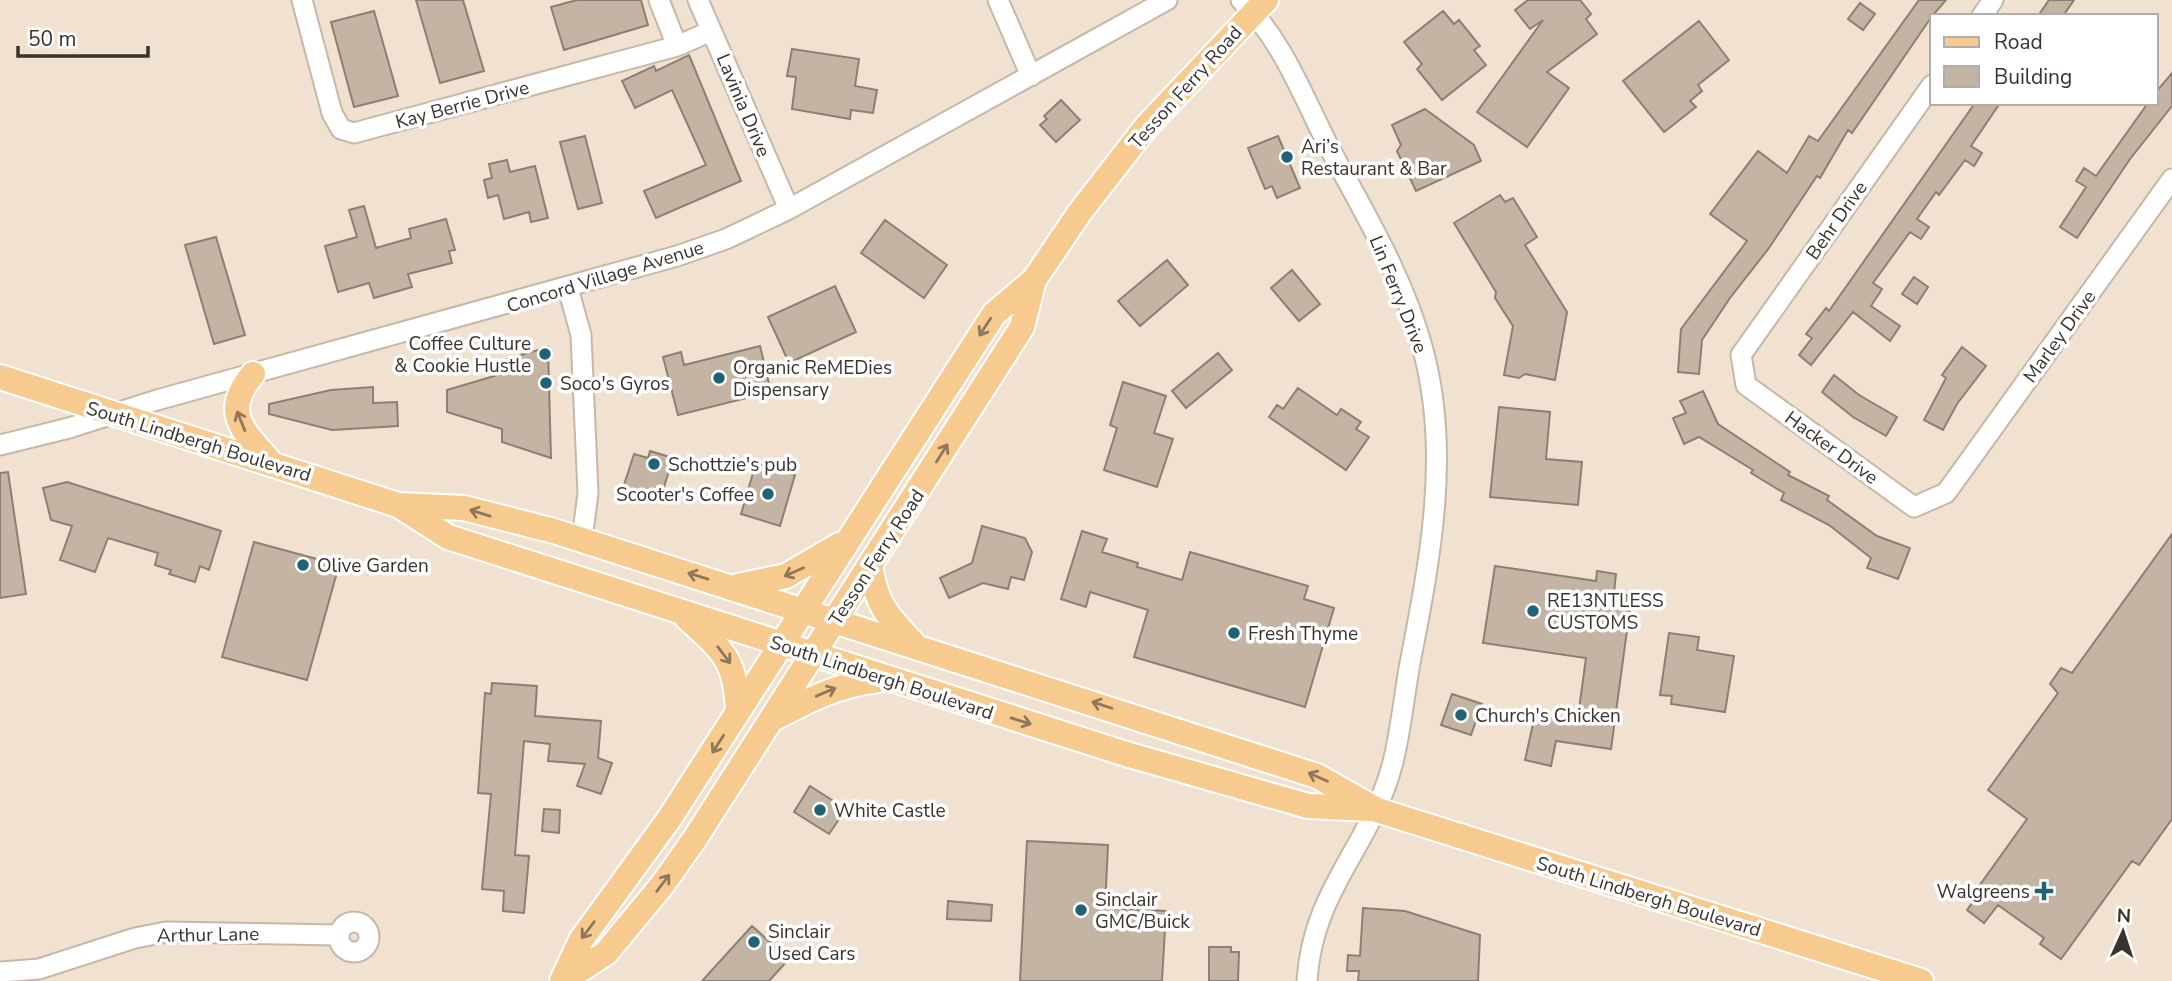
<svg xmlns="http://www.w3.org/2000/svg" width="2172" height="981" font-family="'Nunito Sans',sans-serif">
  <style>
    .building { fill: #c3b4a4; stroke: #8e8070; stroke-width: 2 }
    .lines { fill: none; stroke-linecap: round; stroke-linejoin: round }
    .minor-casing { stroke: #c6b8a7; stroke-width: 23 }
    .major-casing { stroke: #fff; stroke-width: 28 }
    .minor { stroke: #fff; stroke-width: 19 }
    .major { stroke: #f7ca8f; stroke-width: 24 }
    .oneway { stroke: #8f785a }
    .poi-dot { fill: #206376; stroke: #fff; stroke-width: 2.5 }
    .labels { text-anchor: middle; stroke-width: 7; stroke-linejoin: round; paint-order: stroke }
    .street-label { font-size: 19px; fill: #3a342e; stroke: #fff }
    .poi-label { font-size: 19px; fill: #3a342e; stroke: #fff; text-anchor: start }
  </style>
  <rect width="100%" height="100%" fill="#f0e1d0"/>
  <path class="building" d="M416 0H463L484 71 440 83Z
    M577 0H641L648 25 564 50 551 7Z
    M1528 0H1580L1591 14 1586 19 1597 34 1547 72 1569 88 1527 147 1477 112 1543 20 1530 29 1515 10Z
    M1919 0H1946L1932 16 1852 133 1848 130 1820 178 1817 176 1769 248 1730 298 1702 340 1699 374 1678 372 1681 329 1747 241 1710 214 1758 151 1787 173 1809 136 1818 141Z
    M2049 0H2074L2063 16H2038Z
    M1860 3 1875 14 1863 30 1848 19Z
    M374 11 398 96 354 107 331 22Z
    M1443 11 1454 24 1459 20 1480 46 1474 50 1486 65 1442 100 1417 69 1422 64 1404 42Z
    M1699 21 1729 60 1698 85 1702 91 1690 101 1696 107 1664 132 1623 81Z
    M792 49 859 59 855 86 877 90 873 113 851 110 850 119 792 109 796 77 787 76Z
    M689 55 741 181 656 218 644 191 706 165 672 90 635 108 622 81 654 66 656 71Z
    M2172 73V106L2130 159 2077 238 2060 227 2086 187 2076 181 2084 168 2096 176 2148 103H2156V92Z
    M1061 100 1080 120 1056 142 1040 125 1047 119 1044 116Z
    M1975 103H2000L1971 146 1982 153 1974 166 1965 160 1939 195 1936 192 1917 219 1929 227 1921 239 1910 232 1873 283 1882 289 1871 306 1900 326 1890 341 1853 312 1811 365 1799 355 1812 338 1806 334 1826 308 1829 311Z
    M1425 109 1474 145 1481 161 1416 191 1397 151 1401 145 1392 125Z
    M585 136 602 203 578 209 560 142Z
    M1278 136 1300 188 1277 198 1272 186 1265 189 1248 148Z
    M507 160 510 172 535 166 548 218 531 222 529 212 504 219 498 195 488 198 484 180 492 178 489 164Z
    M1500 195 1505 202 1513 198 1537 237 1525 245 1567 312 1555 380 1525 374 1519 378 1504 375 1513 326 1495 298 1496 292 1454 223Z
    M364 206 376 248 411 238 409 229 446 219 455 250 449 251 452 263 408 274 412 287 374 298 369 283 338 292 325 246 357 237 349 210Z
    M885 220 947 265 924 298 861 253Z
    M216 237 245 335 214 344 185 245Z
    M1167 260 1188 285 1140 326 1118 301Z
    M1292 270 1320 304 1299 321 1271 288Z
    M1914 277 1928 287 1917 304 1902 294Z
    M835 286 856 332 789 363 768 317Z
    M760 346 771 392 678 415 663 357 681 352 684 365Z
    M548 347 551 458 502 442V429L447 412V390L501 374V361Z
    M1962 347 1986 366 1957 404 1943 430 1924 420 1946 378 1942 375Z
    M1218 353 1232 370 1186 408 1172 391Z
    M1834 375 1859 395 1897 417 1886 436 1853 417 1822 392Z
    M1123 382 1166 396 1154 433 1173 439 1157 487 1104 470 1117 428 1110 425Z
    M373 387V403L397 402 398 426 332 430 269 414V404L331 390Z
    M1298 388 1337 415 1341 409 1361 422 1356 429 1369 437 1346 470 1269 417 1277 405 1283 409Z
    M1703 391 1718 424 1790 472 1788 475 1829 496 1827 500 1877 536 1910 548 1898 579 1867 568 1871 558 1829 525 1781 500 1784 493 1751 473 1753 470 1699 437 1684 444 1673 418 1686 413 1680 401Z
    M1499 407 1550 412 1546 459 1582 462 1578 505 1490 497Z
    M650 451 673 458 660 500 623 488 634 454 648 458Z
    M756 463 795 475 780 526 741 514Z
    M8 472 26 594 0 598V473Z
    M67 482 221 531 209 570 200 566 195 582 169 574 171 570 155 565 158 553 108 538 95 572 60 560 72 526 51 520 43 488Z
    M982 526 1025 538 1032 552 1024 580 1011 577 1008 589 983 583 949 598 940 578 972 563Z
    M1082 531 1107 539 1102 552 1138 563 1137 567 1182 580 1190 552 1308 586 1304 599 1334 608 1305 707 1134 657 1148 610 1090 592 1086 607 1061 599Z
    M2172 534V819L2139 865 2132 861 2061 959 2040 944 2044 938 1998 905 1984 923 1967 910 1980 892 1977 889 2027 819 1988 790 2058 693 2050 684 2061 668 2072 673Z
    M254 542 339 565 307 680 222 657Z
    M1495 566 1596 581 1597 571 1616 574 1614 593 1627 595 1625 607 1630 608 1611 749 1556 741 1551 766 1525 760 1535 715 1577 724 1586 658 1483 643Z
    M1669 633 1699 637 1697 650 1734 656 1725 712 1671 704 1672 696 1660 695Z
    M492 683 537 686 535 716 601 721 598 758 612 763 601 794 577 786 585 764 548 761 550 744 524 741 515 855 529 856 524 913 503 911 504 891 482 889 491 794 478 793 485 693 491 694Z
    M1452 694 1482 704 1471 735 1441 725Z
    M810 786 846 809 829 834 794 812Z
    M544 809 560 810 559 833 542 831Z
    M1027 841 1108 845 1105 908 1166 911 1162 981H1020Z
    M948 901 992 905 991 921 947 919Z
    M1363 908 1405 911 1480 935 1478 981H1358L1359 971H1347L1348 955 1360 956Z
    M752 926 789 959 769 981H702Z
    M1209 947H1231V952H1239L1238 981H1209Z"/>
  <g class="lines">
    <defs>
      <path id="minor" d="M302 0 332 113 341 129 354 133 677 46 711 31
        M659 0 677 46
        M698 0 789 209
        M998 0 1031 76
        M1241 0C1283 40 1304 99 1330 149 1365 214 1404 278 1423 350 1451 453 1430 560 1410 663 1404 696 1401 730 1393 762 1372 845 1312 890 1307 981
        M1982 16 1993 0
        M1932 85 1741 355 1746 385 1914 507 1946 493 2172 179
        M568 288 581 335 588 493 582 540
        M0 445 69 428 157 400 677 256 726 239 789 209 1167 0
        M339 937a15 15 0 1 1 30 0a15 15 0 1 1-30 0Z
        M0 972 39 969 135 938 166 932 337 935"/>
      <path id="major" d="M253 374C220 413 244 431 271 463
        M0 377 398 505 448 537 1126 754 1308 806 1370 809
        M398 505 464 508 554 531 1317 776 1377 810 1921 981
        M870 565C876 604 887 616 913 643
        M738 586 786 576 839 545
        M687 618C724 652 736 660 738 712
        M775 718C810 699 838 685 878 680
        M562 981 581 940 669 819 994 314 1034 280 1080 212 1146 127 1266 0
        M563 981 606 953 663 884 694 840 1022 327 1034 280"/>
    </defs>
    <use href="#minor" class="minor-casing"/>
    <use href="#major" class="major-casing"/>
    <use href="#minor" class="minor"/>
    <use href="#major" class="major"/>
  </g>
  <defs><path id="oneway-shaft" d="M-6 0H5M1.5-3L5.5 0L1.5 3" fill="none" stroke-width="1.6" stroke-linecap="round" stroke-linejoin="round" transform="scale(1.75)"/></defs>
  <g class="oneway">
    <use href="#oneway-shaft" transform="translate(985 327) rotate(123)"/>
    <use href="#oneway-shaft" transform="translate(241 421) rotate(-112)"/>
    <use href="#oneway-shaft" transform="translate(942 453) rotate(-58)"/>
    <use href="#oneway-shaft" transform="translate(480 513) rotate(-163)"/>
    <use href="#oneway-shaft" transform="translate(794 572) rotate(156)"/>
    <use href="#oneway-shaft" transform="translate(698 576) rotate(-163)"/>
    <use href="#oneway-shaft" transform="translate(724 655) rotate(53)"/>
    <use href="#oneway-shaft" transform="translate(826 692) rotate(-23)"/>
    <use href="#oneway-shaft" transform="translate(1102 705) rotate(-162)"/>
    <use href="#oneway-shaft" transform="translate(1021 721) rotate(17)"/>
    <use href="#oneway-shaft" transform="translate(718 744) rotate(123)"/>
    <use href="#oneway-shaft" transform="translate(1318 777) rotate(-156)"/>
    <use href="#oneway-shaft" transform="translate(663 883) rotate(-53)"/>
    <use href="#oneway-shaft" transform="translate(588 930) rotate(127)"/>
  </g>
  <g class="poi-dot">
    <circle cx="1287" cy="157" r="7"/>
    <circle cx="545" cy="354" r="7"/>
    <circle cx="719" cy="378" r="7"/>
    <circle cx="546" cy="383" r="7"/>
    <circle cx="654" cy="464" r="7"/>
    <circle cx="768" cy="494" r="7"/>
    <circle cx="303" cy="565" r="7"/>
    <circle cx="1533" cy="611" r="7"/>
    <circle cx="1234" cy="633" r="7"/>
    <circle cx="1461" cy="715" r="7"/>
    <circle cx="820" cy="810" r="7"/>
    <path d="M2040.5 880.5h7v7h7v7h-7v7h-7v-7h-7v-7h7z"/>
    <circle cx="1081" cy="910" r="7"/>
    <circle cx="754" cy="942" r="7"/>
  </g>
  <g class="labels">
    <g class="street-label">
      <text transform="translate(1185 87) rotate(-48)" y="7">Tesson Ferry Road</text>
      <text transform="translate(462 104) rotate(-15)" y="7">Kay Berrie Drive</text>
      <text transform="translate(744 105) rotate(67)" y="7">Lavinia Drive</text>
      <text transform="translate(1836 220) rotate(-55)" y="7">Behr Drive</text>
      <text transform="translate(605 276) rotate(-17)" y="7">Concord Village Avenue</text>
      <text transform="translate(1399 294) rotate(68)" y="7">Lin Ferry Drive</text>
      <text transform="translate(2059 336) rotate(-54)" y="7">Marley Drive</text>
      <text transform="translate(199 441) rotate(17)" y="7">South Lindbergh Boulevard</text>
      <text transform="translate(1832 447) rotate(36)" y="7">Hacker Drive</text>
      <text transform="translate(876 557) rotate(-57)" y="7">Tesson Ferry Road</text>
      <text transform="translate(882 677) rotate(18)" y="7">South Lindbergh Boulevard</text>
      <text transform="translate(1649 896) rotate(17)" y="7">South Lindbergh Boulevard</text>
      <text transform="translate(208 934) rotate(-1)" y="7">Arthur Lane</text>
    </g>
    <g class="poi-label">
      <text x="1301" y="153">Ari’s<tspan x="1301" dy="22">Restaurant &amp; Bar</tspan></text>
      <text x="531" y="350" text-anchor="end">Coffee Culture<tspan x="531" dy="22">&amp; Cookie Hustle</tspan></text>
      <text x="733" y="374">Organic ReMEDies<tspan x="733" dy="22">Dispensary</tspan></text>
      <text x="560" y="390">Soco's Gyros</text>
      <text x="668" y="471">Schottzie's pub</text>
      <text x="754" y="501" text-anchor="end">Scooter's Coffee</text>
      <text x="317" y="572">Olive Garden</text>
      <text x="1547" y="607">RE13NTLESS<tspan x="1547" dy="22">CUSTOMS</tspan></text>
      <text x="1248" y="640">Fresh Thyme</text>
      <text x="1475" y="722">Church's Chicken</text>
      <text x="834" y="817">White Castle</text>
      <text x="2030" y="898" text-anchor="end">Walgreens</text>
      <text x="1095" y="906">Sinclair<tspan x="1095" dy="22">GMC/Buick</tspan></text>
      <text x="768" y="938">Sinclair<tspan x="768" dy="22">Used Cars</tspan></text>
    </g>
  </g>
  <rect x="1930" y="14" width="228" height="91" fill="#ffffff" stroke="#b0aeab" stroke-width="2"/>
  <rect x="1944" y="37" width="35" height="10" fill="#f7ca8f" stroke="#b0aeab" stroke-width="2"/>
  <text x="1994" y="49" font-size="21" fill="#3a342e">Road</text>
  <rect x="1944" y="66" width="35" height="21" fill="#c3b4a4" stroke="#b0aeab" stroke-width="2"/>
  <text x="1994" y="84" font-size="21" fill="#3a342e">Building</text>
  <g transform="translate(2123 932) rotate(3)" stroke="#ffffff" stroke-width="5" paint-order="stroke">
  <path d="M0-5L12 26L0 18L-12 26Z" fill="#3a342e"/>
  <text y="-10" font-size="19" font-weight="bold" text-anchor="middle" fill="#3a342e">N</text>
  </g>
  <path d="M18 46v10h130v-10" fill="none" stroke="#3a342e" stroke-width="3.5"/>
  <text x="28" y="46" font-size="21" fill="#3a342e" stroke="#ffffff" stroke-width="5" paint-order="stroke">50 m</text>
</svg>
